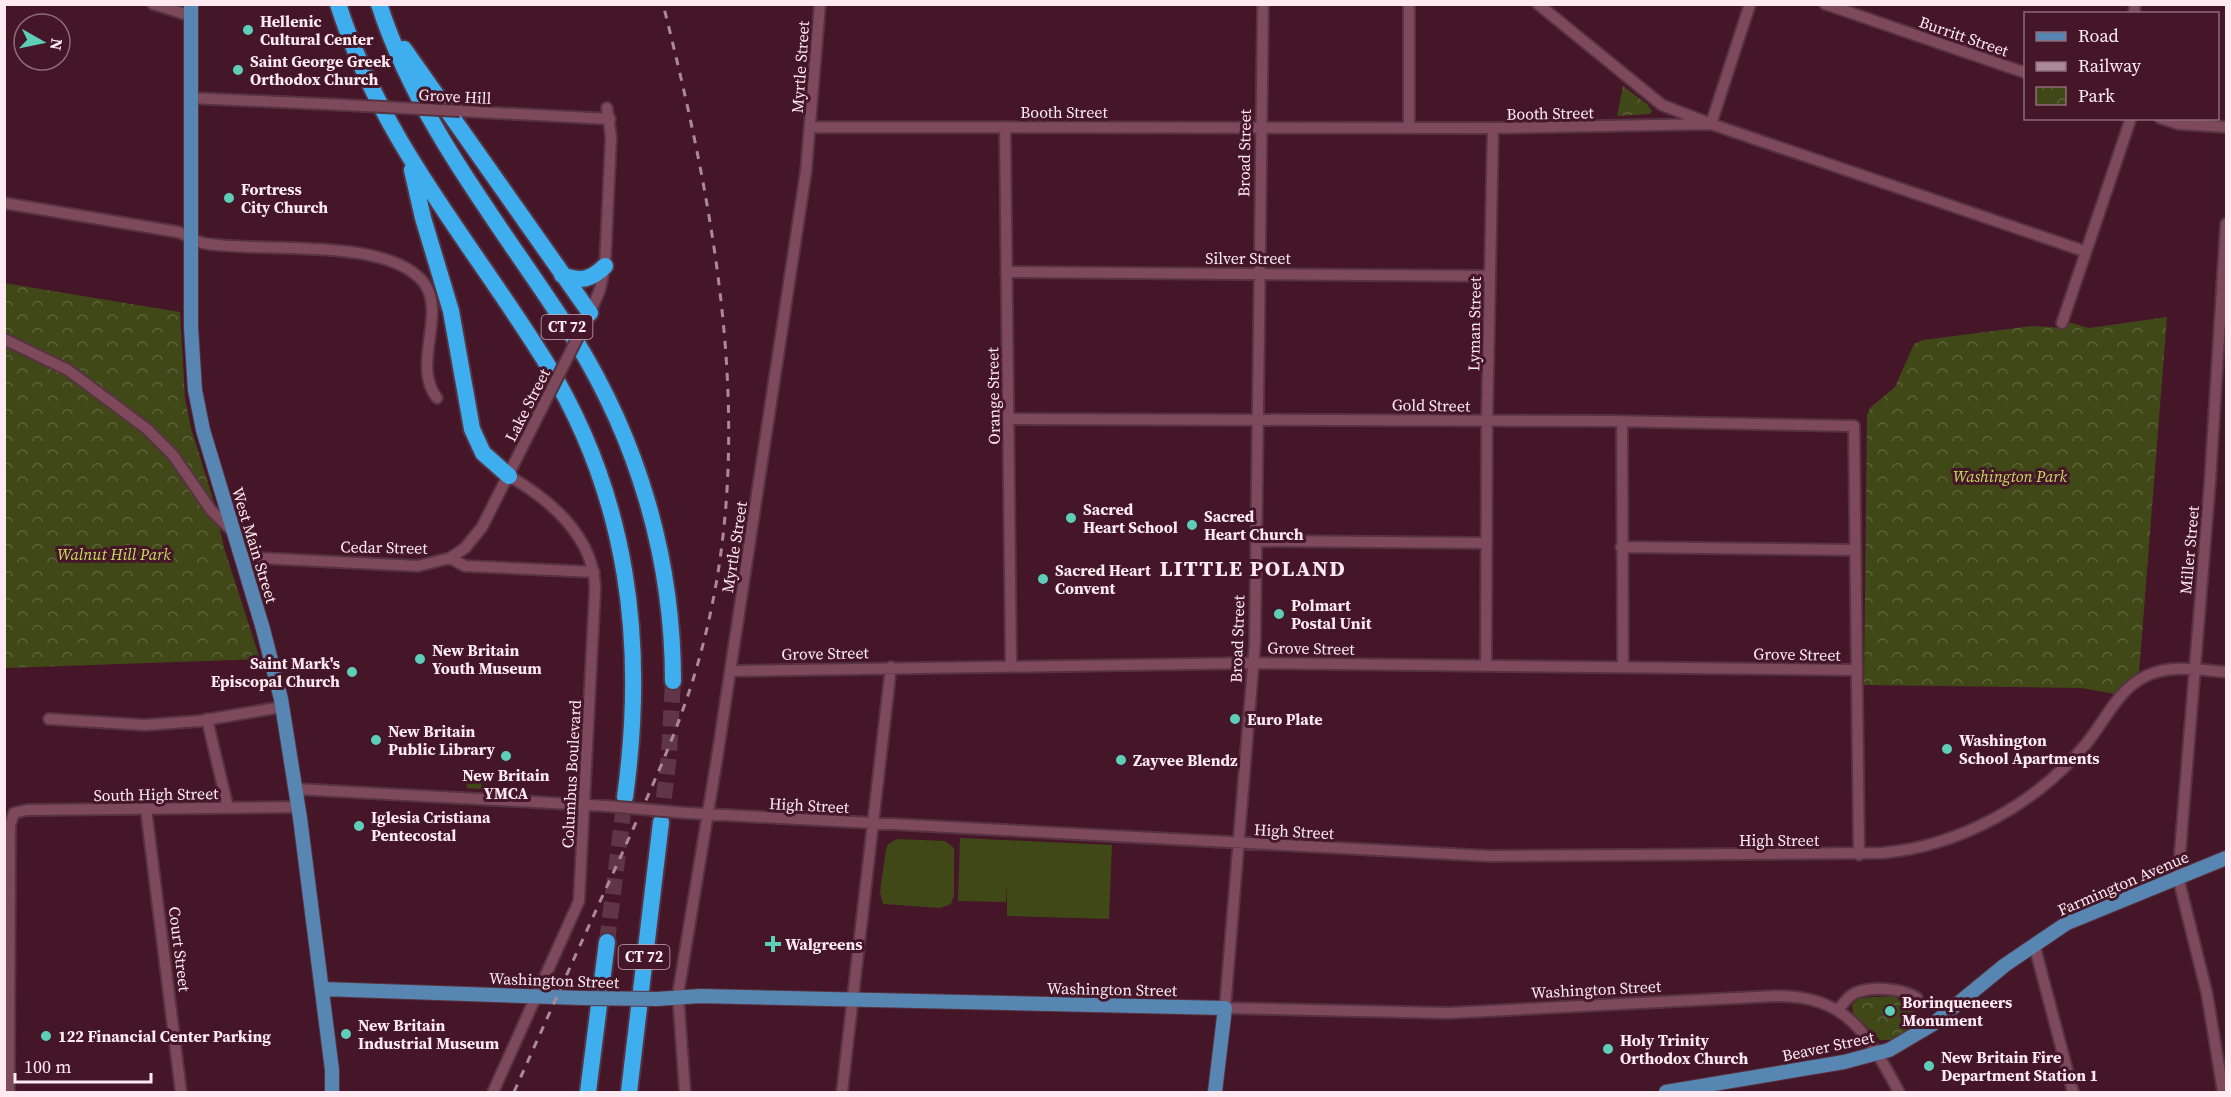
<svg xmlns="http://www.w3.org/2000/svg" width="2231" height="1097" font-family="'Source Serif 4',serif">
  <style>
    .green { fill: #404817 }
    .park { fill: url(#park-crowns) }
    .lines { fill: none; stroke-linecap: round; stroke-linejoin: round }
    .highway-tunnel { stroke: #603646; stroke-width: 16; stroke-dasharray: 16 8; stroke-linecap: butt }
    .minor-casing { stroke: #573342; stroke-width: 14 }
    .major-casing { stroke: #573342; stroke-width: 16 }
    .highway-casing { stroke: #573342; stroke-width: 20 }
    .minor { stroke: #7d495b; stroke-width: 10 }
    .major { stroke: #5886b3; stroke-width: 14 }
    .highway { stroke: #3faeee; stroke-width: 16 }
    .rail { stroke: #aa8a96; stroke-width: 3; stroke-dasharray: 8 8; stroke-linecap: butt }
    .minor-bridge-casing { stroke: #573342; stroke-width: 14; stroke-linecap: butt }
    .major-bridge-casing { stroke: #573342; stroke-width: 16; stroke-linecap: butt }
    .minor-bridge { stroke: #7d495b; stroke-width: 10 }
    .major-bridge { stroke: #5886b3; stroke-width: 14 }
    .poi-dot { fill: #5eceb8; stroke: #441628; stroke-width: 2 }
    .labels { text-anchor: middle; stroke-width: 6; stroke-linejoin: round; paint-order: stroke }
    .shield { fill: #441628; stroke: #c6aab4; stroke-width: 1.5 }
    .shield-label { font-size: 15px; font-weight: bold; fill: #feeaf0 }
    .poi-label { font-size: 16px; font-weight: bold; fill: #feeaf0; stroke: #441628; text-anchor: start }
    .street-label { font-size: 16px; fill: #feeaf0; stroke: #441628 }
    .park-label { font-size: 16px; font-style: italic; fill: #c7de5f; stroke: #441628 }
    .district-label { font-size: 22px; font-weight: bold; letter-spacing: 1.5px; fill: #feeaf0; stroke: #441628 }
  </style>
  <defs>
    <pattern id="park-crowns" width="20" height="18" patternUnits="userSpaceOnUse" patternTransform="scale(1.5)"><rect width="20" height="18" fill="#404817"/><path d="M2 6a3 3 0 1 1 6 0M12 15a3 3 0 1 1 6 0" fill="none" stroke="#5d6339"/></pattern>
  </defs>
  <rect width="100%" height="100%" fill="#441628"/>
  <path class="green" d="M960 838 1112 845 1109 919 1007 916V882L1006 902 958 901Z
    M897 839 945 841 954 848V895L951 904 940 908 883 904 880 892 886 849 888 844Z"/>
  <path class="park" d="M1623 86 1647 104 1652 111 1650 114 1617 116Z
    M4 283 180 312 185 398 191 428 212 496 225 551 260 659 5 668Z
    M2167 317 2139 673 2115 694 2081 688 1864 685 1867 415 1870 408 1895 387 1914 344 1923 340 2032 326 2065 328 2068 322 2089 328Z
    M466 772 482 773 481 789 467 788Z
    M1895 996 1909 1010 1918 1013 1921 1023 1892 1040H1880L1853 1013 1852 1005 1859 998Z"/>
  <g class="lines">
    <path class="highway-tunnel" d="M661 822 669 755 673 681
      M607 942 625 797"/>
    <defs>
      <path id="minor" d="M153 4 191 16
        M1263 4 1255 643 1225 1008 1448 1013 1775 996C1848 995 1868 1035 1899 1092
        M1538 4 1662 105 1711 124 1750 4
        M1825 4 2026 73
        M2134 14 2135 4
        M191 98 345 105
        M460 111 610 119
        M2160 118 2179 124 2226 127
        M811 127 1493 128 1711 124 2084 251
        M1005 127 1011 665
        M1409 127V4
        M4 203 178 232C187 235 194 241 203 243 257 254 387 235 424 283 447 314 411 365 437 398
        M1006 272 1490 276
        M589 316 600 289 605 266 611 137 607 108
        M2062 323 2131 118
        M4 339 68 370 147 429 173 455 211 510 234 533
        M1008 419 1609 421 1854 426 1859 855
        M1622 422 1623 666
        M1256 541 1486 543
        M1621 547 1855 550
        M241 557 418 566 450 558 465 548 482 527 543 406
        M450 558 465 566 594 572
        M1486 665 1487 421 1493 128
        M730 671 1254 663 1856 670
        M49 719 145 725 199 721 282 707
        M207 719 228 808
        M296 789 607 806
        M146 809 181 1092
        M14 813 27 810 298 807
        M687 813 1489 856 1882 853C1960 846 2036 804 2086 744 2105 721 2118 689 2146 676 2171 664 2199 670 2226 672
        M2034 944 2073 1092
        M1838 1010C1843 1004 1848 996 1855 993 1872 986 1903 988 1917 998
        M9 1092 10 825 14 813
        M493 1092 579 901 595 590C595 538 551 500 509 476
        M685 1092 678 994 717 758 806 171 820 4
        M842 1092 891 667
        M2223 1092 2207 994 2178 877 2210 482 2226 224"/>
      <path id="major" d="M191 4V328L195 390 203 430 263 629 281 699 300 818 332 1070V1092
        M322 989 582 998
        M657 999 700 996 1225 1008 1215 1092
        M1666 1092 1844 1062 1889 1050 1933 1024 2005 965 2067 923 2226 858"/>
      <path id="highway" d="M338 4C383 145 472 242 547 364 629 499 646 644 625 797
        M379 4C419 128 505 230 574 338 638 441 673 559 673 681
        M404 49 590 313
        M412 170 423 218 451 311 472 429 483 453 509 476
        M562 275C581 282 591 280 605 266
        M588 1092 607 942
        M629 1092 661 822"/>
    </defs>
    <use href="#minor" class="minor-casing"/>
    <use href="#major" class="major-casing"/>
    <use href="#highway" class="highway-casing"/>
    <use href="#minor" class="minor"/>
    <use href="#major" class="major"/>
    <use href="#highway" class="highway"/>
    <path class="rail" d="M514 1092C549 1014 584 936 620 858 650 791 682 724 701 652 759 438 716 214 663 4"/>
    <defs>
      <path id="minor-bridge" d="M345 105 460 111
        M543 406 586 321
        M607 806 687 813"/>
      <path id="major-bridge" d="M582 998 657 999"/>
    </defs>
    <use href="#minor-bridge" class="minor-bridge-casing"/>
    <use href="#major-bridge" class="major-bridge-casing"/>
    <use href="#minor-bridge" class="minor-bridge"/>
    <use href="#major-bridge" class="major-bridge"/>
  </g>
  <g class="poi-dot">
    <circle cx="248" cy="30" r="6"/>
    <circle cx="238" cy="70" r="6"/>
    <circle cx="229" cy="198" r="6"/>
    <circle cx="1071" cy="518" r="6"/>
    <circle cx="1192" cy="525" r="6"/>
    <circle cx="1043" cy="579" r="6"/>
    <circle cx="1279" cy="614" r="6"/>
    <circle cx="420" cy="659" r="6"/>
    <circle cx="352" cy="672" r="6"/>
    <circle cx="1235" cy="719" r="6"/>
    <circle cx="376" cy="740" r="6"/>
    <circle cx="1947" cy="749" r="6"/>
    <circle cx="506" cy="756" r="6"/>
    <circle cx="1121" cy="760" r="6"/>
    <circle cx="359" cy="826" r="6"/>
    <path d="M770 935h6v6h6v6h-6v6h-6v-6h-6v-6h6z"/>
    <circle cx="1890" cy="1011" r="6"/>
    <circle cx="346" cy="1034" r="6"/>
    <circle cx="46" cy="1036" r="6"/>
    <circle cx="1608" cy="1049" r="6"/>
    <circle cx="1929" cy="1066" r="6"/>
  </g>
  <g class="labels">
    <g class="shield">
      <rect x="541.5" y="315" width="51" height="24" rx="4.5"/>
      <rect x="618.5" y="945" width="51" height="24" rx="4.5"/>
    </g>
    <g class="shield-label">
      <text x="567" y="332">CT 72</text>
      <text x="644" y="962">CT 72</text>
    </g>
    <g class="poi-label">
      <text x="260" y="27">Hellenic<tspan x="260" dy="18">Cultural Center</tspan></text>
      <text x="250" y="67">Saint George Greek<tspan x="250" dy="18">Orthodox Church</tspan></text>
      <text x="241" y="195">Fortress<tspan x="241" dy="18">City Church</tspan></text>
      <text x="1083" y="515">Sacred<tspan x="1083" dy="18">Heart School</tspan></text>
      <text x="1204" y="522">Sacred<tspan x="1204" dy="18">Heart Church</tspan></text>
      <text x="1055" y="576">Sacred Heart<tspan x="1055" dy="18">Convent</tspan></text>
      <text x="1291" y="611">Polmart<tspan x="1291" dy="18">Postal Unit</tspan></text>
      <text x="432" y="656">New Britain<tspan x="432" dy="18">Youth Museum</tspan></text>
      <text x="340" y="669" text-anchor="end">Saint Mark's<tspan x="340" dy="18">Episcopal Church</tspan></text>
      <text x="1247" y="725">Euro Plate</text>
      <text x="388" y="737">New Britain<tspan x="388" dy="18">Public Library</tspan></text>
      <text x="1959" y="746">Washington<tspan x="1959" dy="18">School Apartments</tspan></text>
      <text x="1133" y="766">Zayvee Blendz</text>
      <text x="506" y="781" text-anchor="middle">New Britain<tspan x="506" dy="18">YMCA</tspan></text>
      <text x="371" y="823">Iglesia Cristiana<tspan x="371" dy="18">Pentecostal</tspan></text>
      <text x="785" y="950">Walgreens</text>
      <text x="1902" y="1008">Borinqueneers<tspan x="1902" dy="18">Monument</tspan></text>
      <text x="358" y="1031">New Britain<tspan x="358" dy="18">Industrial Museum</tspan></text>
      <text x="58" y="1042">122 Financial Center Parking</text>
      <text x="1620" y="1046">Holy Trinity<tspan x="1620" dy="18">Orthodox Church</tspan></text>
      <text x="1941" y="1063">New Britain Fire<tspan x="1941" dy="18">Department Station 1</tspan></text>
    </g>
    <g class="street-label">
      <text transform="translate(1964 36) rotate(19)" y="6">Burritt Street</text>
      <text transform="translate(800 67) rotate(-86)" y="6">Myrtle Street</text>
      <text transform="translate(455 96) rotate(3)" y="6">Grove Hill</text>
      <text x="1064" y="118">Booth Street</text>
      <text transform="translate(1550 113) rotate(-1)" y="6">Booth Street</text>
      <text transform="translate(1244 153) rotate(-89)" y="6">Broad Street</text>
      <text x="1248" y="264">Silver Street</text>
      <text transform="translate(1474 324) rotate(-89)" y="6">Lyman Street</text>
      <text transform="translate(993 396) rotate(-91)" y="6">Orange Street</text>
      <text transform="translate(527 405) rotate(-63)" y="6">Lake Street</text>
      <text transform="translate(1431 405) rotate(1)" y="6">Gold Street</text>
      <text transform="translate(255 545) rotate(73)" y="6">West Main Street</text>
      <text transform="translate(384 547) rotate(1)" y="6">Cedar Street</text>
      <text transform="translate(734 547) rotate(-81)" y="6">Myrtle Street</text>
      <text transform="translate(2189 550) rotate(-85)" y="6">Miller Street</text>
      <text transform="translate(1237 639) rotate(-88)" y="6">Broad Street</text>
      <text transform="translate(1311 648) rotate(1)" y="6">Grove Street</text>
      <text transform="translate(825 653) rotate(-1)" y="6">Grove Street</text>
      <text transform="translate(1797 654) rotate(1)" y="6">Grove Street</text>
      <text transform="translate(571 774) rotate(-87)" y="6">Columbus Boulevard</text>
      <text transform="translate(156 794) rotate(-1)" y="6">South High Street</text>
      <text transform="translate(809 805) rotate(3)" y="6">High Street</text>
      <text transform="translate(1294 831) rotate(3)" y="6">High Street</text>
      <text x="1779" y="846">High Street</text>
      <text transform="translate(2123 883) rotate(-23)" y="6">Farmington Avenue</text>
      <text transform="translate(180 949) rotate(83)" y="6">Court Street</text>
      <text transform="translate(554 980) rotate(2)" y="6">Washington Street</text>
      <text transform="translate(1112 989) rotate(1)" y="6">Washington Street</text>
      <text transform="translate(1596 989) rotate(-3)" y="6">Washington Street</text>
      <text transform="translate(1828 1046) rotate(-12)" y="6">Beaver Street</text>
    </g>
    <g class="park-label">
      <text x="2010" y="482">Washington Park</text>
      <text x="114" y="560">Walnut Hill Park</text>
    </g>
    <g class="district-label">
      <text x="1253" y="576">LITTLE POLAND</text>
    </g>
  </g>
  <rect width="2231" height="1097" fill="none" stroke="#feeaf0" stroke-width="12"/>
  <rect x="2024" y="12" width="195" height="108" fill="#441628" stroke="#8e6b78" stroke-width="1.5"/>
  <rect x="2036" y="32" width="30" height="9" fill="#5886b3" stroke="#8e6b78" stroke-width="1.5"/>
  <text x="2078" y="42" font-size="18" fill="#feeaf0">Road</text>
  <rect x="2036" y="62" width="30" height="9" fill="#aa8a96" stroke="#8e6b78" stroke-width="1.5"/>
  <text x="2078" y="72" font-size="18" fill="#feeaf0">Railway</text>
  <rect x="2036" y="87" width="30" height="18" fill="url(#park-crowns)" stroke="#8e6b78" stroke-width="1.5"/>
  <text x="2078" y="102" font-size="18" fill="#feeaf0">Park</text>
  <g transform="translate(42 42) rotate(99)"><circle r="28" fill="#441628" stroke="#8e6b78" stroke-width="1.5"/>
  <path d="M0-4.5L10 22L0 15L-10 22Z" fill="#5eceb8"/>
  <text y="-9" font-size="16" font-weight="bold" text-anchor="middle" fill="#feeaf0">N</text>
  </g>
  <path d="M15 1073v9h136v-9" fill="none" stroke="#feeaf0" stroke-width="3"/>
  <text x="24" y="1073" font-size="18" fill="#feeaf0" stroke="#441628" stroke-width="4.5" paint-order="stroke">100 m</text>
</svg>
